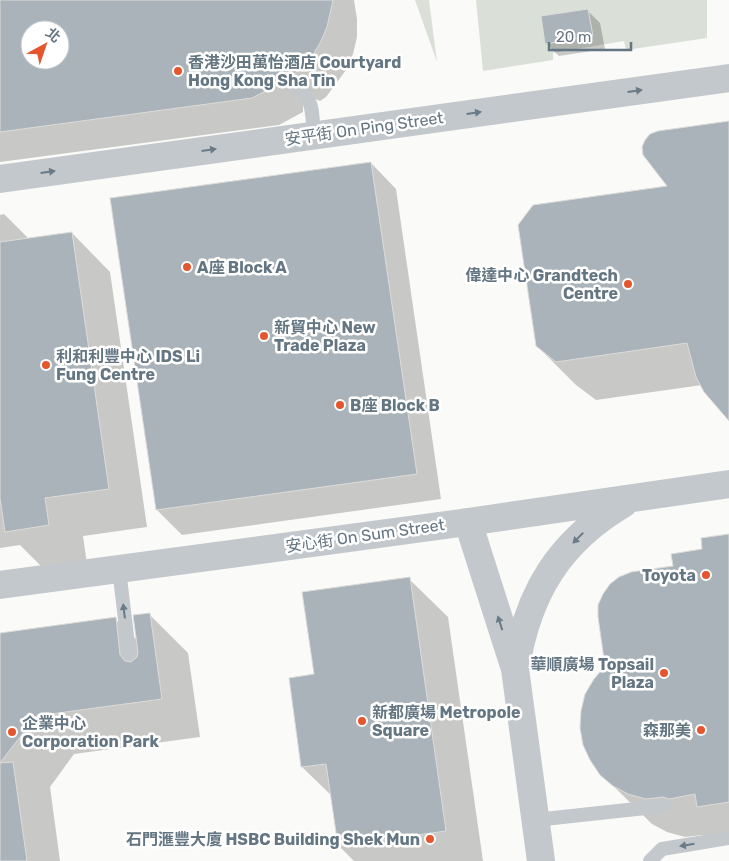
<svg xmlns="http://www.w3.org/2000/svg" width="729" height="861" font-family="Rubik,'Noto Sans TC',sans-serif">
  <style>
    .green { fill: #dadfd7 }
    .shadow { fill: #0003; fill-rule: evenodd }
    .building { fill: #aab3b9; stroke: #dcdcda; fill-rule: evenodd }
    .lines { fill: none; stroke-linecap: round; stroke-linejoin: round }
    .service { stroke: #c3c8cc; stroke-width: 14 }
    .minor { stroke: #c3c8cc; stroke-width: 28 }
    .tertiary { stroke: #c3c8cc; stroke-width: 28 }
    .oneway { fill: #6a7a87 }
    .poi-dot { fill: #e4572e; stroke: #fff; stroke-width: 2 }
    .labels { text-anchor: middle; stroke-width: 5; stroke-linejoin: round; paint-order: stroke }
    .poi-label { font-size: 16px; font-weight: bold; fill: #657683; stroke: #fff; text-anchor: start }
    .street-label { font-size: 16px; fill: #657683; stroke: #fff }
  </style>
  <rect width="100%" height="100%" fill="#fafaf8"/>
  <path class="green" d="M415 0H429L437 62Z
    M476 0H707V38L626 50 624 41 553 53V60L483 71Z"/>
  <path class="shadow" d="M0 0H354L357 19V37L353 54 346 70 326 97 320 101 313 98 303 104V112L279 125 0 162ZM30 30H60V60H30Z
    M587 10 600 23 605 49 559 56 547 44Z
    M729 122V417L702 385 596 400 576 385 537 346 669 187Z
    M371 163 396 189 441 499 182 535 157 510Z
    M4 214 29 239 72 233 110 272 147 527 83 536 87 564 45 570 20 545 0 548V215Z
    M729 535V837L702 835 685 837 667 832 652 824 601 774 606 667 674 568Z
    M409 579 448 617 483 861H354L339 846 332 796 302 767 315 675Z
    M149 614 188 653 200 737 74 754 50 787 60 861H0V634L115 619 138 641Z"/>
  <path class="building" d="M0 0H333L327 27 320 43 311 58 293 75 285 72 281 73 277 77V85L252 98 0 132ZM30 30H60V60H30Z
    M588 9 593 36 545 44 541 16Z
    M729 121V421L704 392 696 377 687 343 556 362 536 346 518 225 533 205 667 186 643 155 642 147 645 140 650 134 658 131Z
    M371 162 417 474 156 510 110 198Z
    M72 232 109 489 45 498 49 525 5 532 0 498V242Z
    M729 534V802L697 807 695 794 669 799 663 797 646 799 628 794 613 786 600 775 590 760 583 745 580 728 581 711 585 694 594 679 605 666 598 617V605L603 594 610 584 619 577 631 572 673 566 671 554 702 549 701 538Z
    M410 577 446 831 338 846 326 764 301 767 289 678 314 674 302 592Z
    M150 613 162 699 36 716 0 763 13 762 27 861H0V633L116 617 120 655 125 661 131 662 137 657 138 652 133 615Z"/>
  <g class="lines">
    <path class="service" d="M285 81C315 96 311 105 314 135
      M119 569 129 653
      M535 820 664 806
      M650 861 662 849 729 838"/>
    <path class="minor" d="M0 179 729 78
      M0 585 468 522"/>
    <path class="tertiary" d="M516 666C528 593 559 542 623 504
      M541 861 515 669 468 522 729 484"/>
  </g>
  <defs><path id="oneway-solid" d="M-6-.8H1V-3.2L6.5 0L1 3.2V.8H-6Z" transform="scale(1.25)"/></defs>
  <g class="oneway">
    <use href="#oneway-solid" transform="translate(635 91) rotate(-8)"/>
    <use href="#oneway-solid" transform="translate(474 113) rotate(-8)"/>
    <use href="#oneway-solid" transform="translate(209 150) rotate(-8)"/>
    <use href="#oneway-solid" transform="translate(48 172) rotate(-8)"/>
    <use href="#oneway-solid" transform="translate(578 538) rotate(134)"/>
    <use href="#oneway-solid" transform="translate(124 611) rotate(-97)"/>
    <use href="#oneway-solid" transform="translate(500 623) rotate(-108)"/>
    <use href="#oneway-solid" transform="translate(687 845) rotate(171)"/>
  </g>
  <g class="poi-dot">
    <circle cx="178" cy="71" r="5"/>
    <circle cx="187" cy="267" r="5"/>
    <circle cx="628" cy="284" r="5"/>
    <circle cx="264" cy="336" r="5"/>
    <circle cx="46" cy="365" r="5"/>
    <circle cx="340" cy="405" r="5"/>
    <circle cx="706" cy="575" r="5"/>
    <circle cx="664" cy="673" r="5"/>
    <circle cx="362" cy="721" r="5"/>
    <circle cx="701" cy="730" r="5"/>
    <circle cx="12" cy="732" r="5"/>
    <circle cx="430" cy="839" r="5"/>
  </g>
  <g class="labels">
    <g class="poi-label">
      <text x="188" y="68">香港沙田萬怡酒店 Courtyard<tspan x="188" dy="18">Hong Kong Sha Tin</tspan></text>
      <text x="197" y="273">A座 Block A</text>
      <text x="618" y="281" text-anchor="end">偉達中心 Grandtech<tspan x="618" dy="18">Centre</tspan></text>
      <text x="274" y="333">新貿中心 New<tspan x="274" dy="18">Trade Plaza</tspan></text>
      <text x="56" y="362">利和利豐中心 IDS Li<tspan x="56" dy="18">Fung Centre</tspan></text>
      <text x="350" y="411">B座 Block B</text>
      <text x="696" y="581" text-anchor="end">Toyota</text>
      <text x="654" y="670" text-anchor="end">華順廣場 Topsail<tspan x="654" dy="18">Plaza</tspan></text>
      <text x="372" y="718">新都廣場 Metropole<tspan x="372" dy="18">Square</tspan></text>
      <text x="22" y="729">企業中心<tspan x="22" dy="18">Corporation Park</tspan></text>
      <text x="691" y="736" text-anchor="end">森那美</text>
      <text x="420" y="845" text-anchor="end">石門滙豐大廈 HSBC Building Shek Mun</text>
    </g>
    <g class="street-label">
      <text transform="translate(364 128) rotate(-8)" y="6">安平街 On Ping Street</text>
      <text transform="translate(365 535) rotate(-8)" y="6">安心街 On Sum Street</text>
    </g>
  </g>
  <g transform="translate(45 45) rotate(40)"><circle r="24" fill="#ffffff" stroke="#c1c8cd"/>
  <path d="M0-4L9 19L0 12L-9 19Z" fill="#e4572e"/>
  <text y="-8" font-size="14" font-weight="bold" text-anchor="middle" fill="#657683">北</text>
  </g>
  <path d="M549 42v8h82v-8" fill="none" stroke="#657683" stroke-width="2.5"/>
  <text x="556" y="42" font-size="15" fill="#657683" stroke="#ffffff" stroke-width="4" paint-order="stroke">20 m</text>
</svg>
